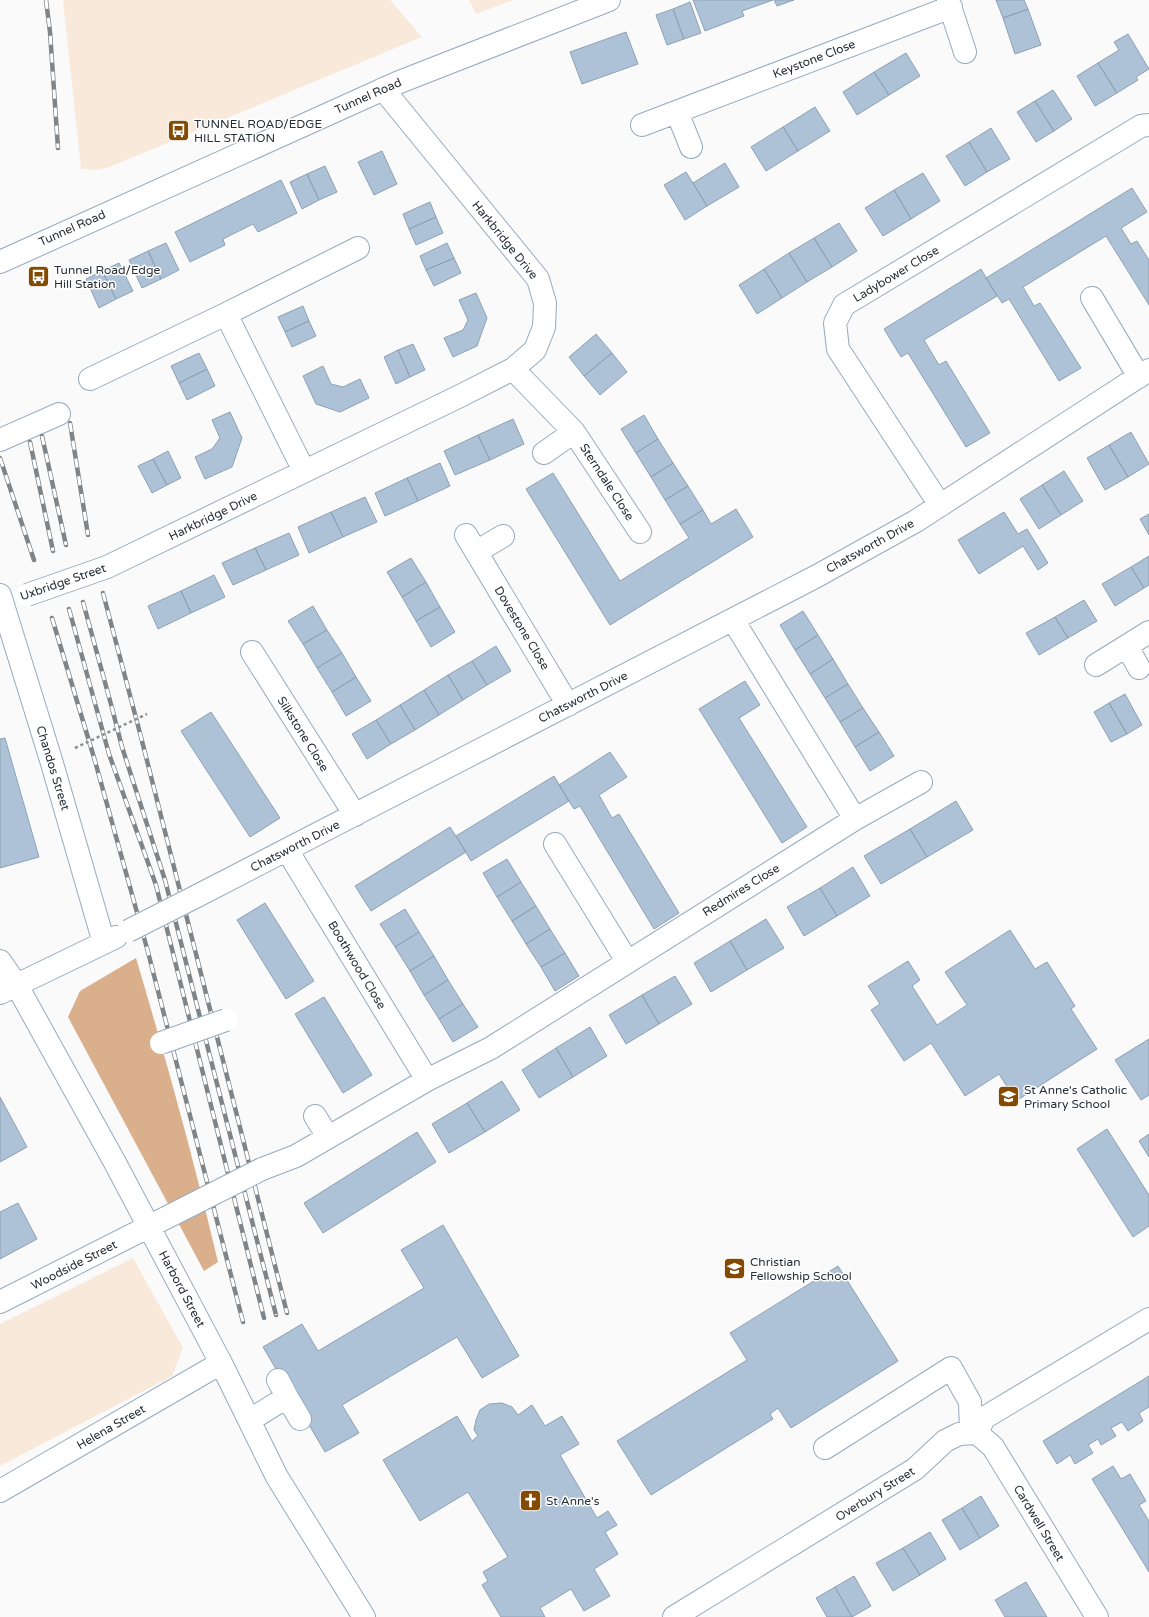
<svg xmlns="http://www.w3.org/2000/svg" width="1149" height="1617" font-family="'Varela Round',sans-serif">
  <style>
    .green { fill: #f9e9db }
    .forest { fill: #daaf8b }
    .building { fill: #aec2d7; stroke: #8da1b5 }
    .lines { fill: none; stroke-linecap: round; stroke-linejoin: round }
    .minor-casing { stroke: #96aabe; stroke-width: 24 }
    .major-casing { stroke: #96aabe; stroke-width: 24 }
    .minor { stroke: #fff; stroke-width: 22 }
    .major { stroke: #fff; stroke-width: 22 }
    .rail-casing { stroke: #7f8489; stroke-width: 4.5 }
    .rail { stroke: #fff; stroke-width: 3; stroke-dasharray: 9; stroke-linecap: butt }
    .minor-bridge-casing { stroke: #96aabe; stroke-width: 24; stroke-linecap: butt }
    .path-bridge { stroke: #898d91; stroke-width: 2.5; stroke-dasharray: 3 3; stroke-linecap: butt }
    .minor-bridge { stroke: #fff; stroke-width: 22 }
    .labels { text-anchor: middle; stroke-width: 3; stroke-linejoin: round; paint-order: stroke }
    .street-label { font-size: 12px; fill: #262e36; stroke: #fff }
    .poi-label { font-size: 12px; fill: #262e36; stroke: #fff; text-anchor: start }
  </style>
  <rect width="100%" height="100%" fill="#fafafa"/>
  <path class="green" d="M63 0H390L422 37 107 168 96 170 81 169Z
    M469 0H513L476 14Z
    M133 1258 183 1348 172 1376 0 1466V1324Z"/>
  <path class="forest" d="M136 958C166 1059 194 1160 218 1262L204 1271 68 1017 80 991Z"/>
  <path class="building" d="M693 0H773L742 11 744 16 705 31Z
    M774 0H794L777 6Z
    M996 0H1024L1028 9 1003 18Z
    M690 2 701 33 684 39 673 9Z
    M673 9 684 39 667 45 656 15Z
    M1028 9 1041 45 1015 54 1003 18Z
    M626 32 638 64 582 84 570 52Z
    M1128 34 1149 69 1136 77 1138 80 1117 93 1098 63 1119 50 1114 42Z
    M906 53 920 76 889 95 874 72Z
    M1098 63 1117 93 1095 106 1077 76Z
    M874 72 889 95 857 115 843 92Z
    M1053 90 1072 119 1054 131 1035 101Z
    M1035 101 1054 131 1036 142 1017 112Z
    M815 107 830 131 798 151 783 127Z
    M783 127 798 151 766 171 751 147Z
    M991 128 1010 159 987 172 969 142Z
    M969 142 987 172 965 186 946 156Z
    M382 151 397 184 374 195 358 162Z
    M725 163 739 187 707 206 693 183Z
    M325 166 337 192 319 200 307 174Z
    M686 172 707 206 685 220 664 185Z
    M923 173 940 201 911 219 894 190Z
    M307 174 319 200 302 209 290 182Z
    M281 180 297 213 258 232 253 224 223 239 225 245 190 262 175 232Z
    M1132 188 1147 212 1121 228 1131 244 1137 241 1149 260V305L1106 236 1023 287 1034 306 1040 303 1081 368 1059 381 1009 299 1002 303 986 278Z
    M894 190 911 219 883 236 865 208Z
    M430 202 436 217 409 229 403 214Z
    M436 217 443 233 416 245 409 229Z
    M839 223 857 251 832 267 814 238Z
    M814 238 832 267 807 282 789 253Z
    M166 243 179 270 161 279 148 251Z
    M447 243 454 258 426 270 420 256Z
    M148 251 161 279 142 288 129 260Z
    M789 253 807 282 782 298 764 269Z
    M454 258 461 273 434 286 426 270Z
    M119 263 133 291 116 299 102 271Z
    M764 269 782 298 757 314 739 285Z
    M981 269 997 296 924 340 939 365 946 361 990 433 966 447 908 353 901 357 884 329Z
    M102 271 116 299 99 308 86 279Z
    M476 293 487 318 477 346 453 357 444 338 463 330 468 320 459 300Z
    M303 306 309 321 285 332 278 317Z
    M309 321 316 336 292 347 285 332Z
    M596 334 612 353 584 376 569 357Z
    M413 344 425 370 410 377 398 350Z
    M398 350 410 377 396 384 384 357Z
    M199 353 207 369 179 383 171 366Z
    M612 353 627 372 600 395 584 376Z
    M323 366 331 384 343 387 360 379 369 398 340 412 316 404 303 376Z
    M207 369 215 386 187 400 179 383Z
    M230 412 242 438 232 467 205 479 195 457 212 449 220 438 212 420Z
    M644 415 658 439 636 453 621 429Z
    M513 419 524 444 490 460 478 435Z
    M1131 432 1149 464 1128 477 1109 445Z
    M478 435 490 460 455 475 444 451Z
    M658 439 673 463 651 477 636 453Z
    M1109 445 1128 477 1105 490 1087 458Z
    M168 451 181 478 167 485 153 459Z
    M153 459 167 485 152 493 138 466Z
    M440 463 450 486 418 501 407 478Z
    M673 463 688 486 665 500 651 477Z
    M1064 471 1083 501 1061 515 1042 485Z
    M553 473 620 581 689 538 680 524 703 510 711 524 736 509 753 537 610 625 526 489Z
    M407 478 418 501 385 516 375 493Z
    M1042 485 1061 515 1039 529 1020 499Z
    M688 486 703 510 680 524 665 500Z
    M365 497 377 522 343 537 331 512Z
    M331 512 343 537 309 553 298 527Z
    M1004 512 1018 534 1027 529 1048 563 1038 570 1023 546 979 574 958 540Z
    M1149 514V535L1140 519Z
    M289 533 299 555 266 570 255 548Z
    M255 548 266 570 233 585 222 563Z
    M1149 556V585L1144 588 1131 567Z
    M411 558 426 582 402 597 387 572Z
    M1131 567 1144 588 1115 606 1102 584Z
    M214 575 225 597 191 613 181 591Z
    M426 582 440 607 416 621 402 597Z
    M181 591 191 613 158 629 148 606Z
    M1084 600 1097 621 1068 638 1055 617Z
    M313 606 327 630 303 644 288 621Z
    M440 607 455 632 431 647 416 621Z
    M803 611 818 635 795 650 780 625Z
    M1055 617 1068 638 1039 655 1026 633Z
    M327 630 342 653 317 668 303 644Z
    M818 635 833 659 810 674 795 650Z
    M496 646 511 671 487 685 472 661Z
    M342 653 356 677 332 692 317 668Z
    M833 659 848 684 825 698 810 674Z
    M472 661 487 685 463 700 448 675Z
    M448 675 463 700 439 715 424 690Z
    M356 677 371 701 346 716 332 692Z
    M745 681 760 705 739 718 807 827 782 843 699 709Z
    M848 684 863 708 840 722 825 698Z
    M424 690 439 715 415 730 400 705Z
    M1125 694 1142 725 1127 734 1109 703Z
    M1109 703 1127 734 1111 742 1094 712Z
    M400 705 415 730 391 744 376 720Z
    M863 708 879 732 855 747 840 722Z
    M211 712 280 818 250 837 181 731Z
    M376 720 391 744 367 759 352 734Z
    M879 732 894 756 870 771 855 747Z
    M5 738 39 857 0 868V739Z
    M610 752 627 777 599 795 612 818 619 814 679 913 654 929 580 806 574 809 559 785Z
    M554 776 569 801 471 861 456 836Z
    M956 801 973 830 927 857 910 829Z
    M450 827 466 852 371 911 355 886Z
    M910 829 927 857 881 884 864 856Z
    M507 859 521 882 497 897 483 873Z
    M853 867 870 896 837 916 820 888Z
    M521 882 536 906 512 921 497 897Z
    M820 888 837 916 804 936 787 907Z
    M265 903 314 981 286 999 237 920Z
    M536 906 550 929 526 944 512 921Z
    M405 909 419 932 395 947 380 924Z
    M766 919 784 948 747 970 730 941Z
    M550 929 565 953 541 967 526 944Z
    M1010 930 1035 969 1047 962 1075 1006 1071 1009 1097 1049 1016 1101 999 1074 965 1096 931 1043 904 1061 871 1010 880 1004 868 986 908 961 920 980 912 986 937 1025 967 1005 945 972Z
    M419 932 434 956 410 971 395 947Z
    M730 941 747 970 711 992 694 963Z
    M565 953 579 976 555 991 541 967Z
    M434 956 448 980 424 995 410 971Z
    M675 976 692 1004 659 1024 642 995Z
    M448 980 463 1004 439 1019 424 995Z
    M642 995 659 1024 626 1044 609 1015Z
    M324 997 372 1075 343 1093 295 1014Z
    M463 1004 478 1027 453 1042 439 1019Z
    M590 1027 607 1056 573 1077 556 1048Z
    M1149 1039V1095L1141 1100 1115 1060Z
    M556 1048 573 1077 539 1098 522 1070Z
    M502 1081 520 1110 485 1132 467 1103Z
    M0 1097 27 1147 0 1162Z
    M467 1103 485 1132 449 1153 432 1124Z
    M1107 1129 1149 1195V1226L1133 1237 1077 1149Z
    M417 1132 436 1162 323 1233 304 1203Z
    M1149 1134V1157L1139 1141Z
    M18 1203 37 1239 0 1259V1212Z
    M443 1225 519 1356 482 1378 457 1337 342 1405 359 1433 325 1452 263 1347 302 1324 318 1351 424 1288 401 1250Z
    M838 1266 898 1361 791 1428 778 1408 770 1414 773 1419 651 1495 617 1441 747 1360 730 1333Z
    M1149 1376V1407L1139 1413 1143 1421 1128 1431 1122 1422 1111 1428 1116 1436 1101 1445 1098 1439 1088 1445 1093 1453 1075 1464 1070 1455 1057 1464 1043 1441Z
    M502 1403 512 1407 518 1415 532 1405 545 1426 562 1416 579 1444 560 1455 597 1518 608 1511 617 1525 605 1532 618 1554 594 1569 610 1596 584 1611 571 1589 540 1608 545 1617H501L482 1585 488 1581 483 1572 508 1557 468 1492 420 1521 383 1460 457 1416 472 1441 478 1436 474 1430 476 1420 480 1410 489 1404Z
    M1113 1466 1121 1479 1130 1474 1146 1501 1139 1505 1149 1521V1572L1092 1479Z
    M981 1496 999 1526 980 1538 962 1508Z
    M962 1508 980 1538 960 1550 942 1520Z
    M930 1532 946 1559 920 1575 903 1548Z
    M903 1548 920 1575 893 1591 876 1563Z
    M854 1576 871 1606 852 1617 835 1587Z
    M1026 1582 1047 1617H1005L995 1600Z
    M835 1587 852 1617H827L816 1598Z"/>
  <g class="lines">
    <defs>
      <path id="minor" d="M948 0 965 52
        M677 112 691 147
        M642 125 951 7
        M1092 298 1139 377
        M226 314 304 471
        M513 369 574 432 640 532
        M90 379 226 314 358 248
        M0 440 59 414
        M544 453 574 432
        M940 505 838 349 835 323 844 305 1141 126 1149 125
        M466 535 568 705
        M476 552 503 536
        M107 567 460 396 513 369 535 350 544 327 545 303 538 279 383 89
        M0 595 51 760 104 943
        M733 620 855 819
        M1127 646 1139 668
        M252 652 355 815
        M1096 665 1149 632
        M555 844 627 961
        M287 850 427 1080
        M197 896 817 576 916 521 1149 370
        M0 961 16 984 113 1159 221 1363 277 1477 364 1617
        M0 993 116 937
        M315 1116 328 1137
        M262 1169 296 1156 427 1080 491 1048 855 819 921 782
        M0 1302 203 1199
        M278 1380 287 1397
        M250 1420 287 1397 300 1419
        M977 1433 993 1447 1097 1617
        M977 1433 984 1418 1149 1319
        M825 1448 951 1368 970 1402 971 1433
        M0 1491 221 1363
        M674 1617 915 1469 945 1441 959 1434 977 1433"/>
      <path id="major" d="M0 262 397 83 609 0"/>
    </defs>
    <use href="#minor" class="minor-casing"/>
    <use href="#major" class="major-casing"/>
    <use href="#minor" class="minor"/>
    <use href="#major" class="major"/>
    <defs>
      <path id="rail" d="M46 0 50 32 58 148
        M70 423 88 535
        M42 436 66 545
        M30 442 53 551
        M0 458 34 560
        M103 593 141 737 287 1313
        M83 602 112 708 122 747 165 880 276 1315
        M69 609 109 754 156 885 264 1318
        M52 618 95 761 148 952 243 1322"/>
    </defs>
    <use href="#rail" class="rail-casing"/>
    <use href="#rail" class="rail"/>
    <defs>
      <path id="minor-bridge" d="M27 595 107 567
        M128 931 197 896
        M161 1043 226 1020
        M203 1199 262 1169"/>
    </defs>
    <use href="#minor-bridge" class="minor-bridge-casing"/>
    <path class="path-bridge" d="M75 748 147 714"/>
    <use href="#minor-bridge" class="minor-bridge"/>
  </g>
  <defs>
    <symbol id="bus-square" viewBox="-11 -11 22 22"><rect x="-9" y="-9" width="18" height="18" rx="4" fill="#844a00" stroke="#fff"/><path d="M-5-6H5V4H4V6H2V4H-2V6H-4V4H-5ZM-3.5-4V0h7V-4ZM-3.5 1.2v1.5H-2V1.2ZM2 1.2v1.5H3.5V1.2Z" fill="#fff"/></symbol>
    <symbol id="school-square" viewBox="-11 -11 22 22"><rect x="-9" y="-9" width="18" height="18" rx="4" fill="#844a00" stroke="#fff"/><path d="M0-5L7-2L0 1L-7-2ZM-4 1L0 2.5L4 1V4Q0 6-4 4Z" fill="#fff"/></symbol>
    <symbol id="church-square" viewBox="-11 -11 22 22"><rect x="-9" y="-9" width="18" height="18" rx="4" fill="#844a00" stroke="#fff"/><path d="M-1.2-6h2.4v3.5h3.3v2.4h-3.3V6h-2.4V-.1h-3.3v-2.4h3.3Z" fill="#fff"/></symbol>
  </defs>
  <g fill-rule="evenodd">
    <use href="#bus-square" x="166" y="118" width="25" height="25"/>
    <use href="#bus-square" x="26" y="264" width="25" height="25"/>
    <use href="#school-square" x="996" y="1084" width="25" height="25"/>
    <use href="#school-square" x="722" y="1256" width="25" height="25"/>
    <use href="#church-square" x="518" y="1488" width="25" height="25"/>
  </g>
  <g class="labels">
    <g class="street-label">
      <text transform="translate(814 59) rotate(-21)" y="4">Keystone Close</text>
      <text transform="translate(368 96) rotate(-24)" y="4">Tunnel Road</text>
      <text transform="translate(72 228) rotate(-24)" y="4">Tunnel Road</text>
      <text transform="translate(505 240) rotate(51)" y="4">Harkbridge Drive</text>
      <text transform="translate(896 274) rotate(-31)" y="4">Ladybower Close</text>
      <text transform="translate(607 482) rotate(57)" y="4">Sterndale Close</text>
      <text transform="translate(213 516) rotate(-26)" y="4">Harkbridge Drive</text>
      <text transform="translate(870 546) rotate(-29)" y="4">Chatsworth Drive</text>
      <text transform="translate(63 582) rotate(-19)" y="4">Uxbridge Street</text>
      <text transform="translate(522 628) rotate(59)" y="4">Dovestone Close</text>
      <text transform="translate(583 697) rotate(-27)" y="4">Chatsworth Drive</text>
      <text transform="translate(303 734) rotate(58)" y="4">Silkstone Close</text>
      <text transform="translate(53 768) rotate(73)" y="4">Chandos Street</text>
      <text transform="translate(295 846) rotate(-27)" y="4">Chatsworth Drive</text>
      <text transform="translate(741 890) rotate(-32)" y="4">Redmires Close</text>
      <text transform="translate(357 965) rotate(59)" y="4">Boothwood Close</text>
      <text transform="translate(74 1265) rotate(-27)" y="4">Woodside Street</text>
      <text transform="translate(182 1289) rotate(62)" y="4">Harbord Street</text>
      <text transform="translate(111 1427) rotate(-30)" y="4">Helena Street</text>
      <text transform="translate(875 1494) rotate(-32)" y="4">Overbury Street</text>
      <text transform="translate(1039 1523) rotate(59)" y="4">Cardwell Street</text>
    </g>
    <g class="poi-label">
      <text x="194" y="128">TUNNEL ROAD/EDGE<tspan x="194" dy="14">HILL STATION</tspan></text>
      <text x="54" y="274">Tunnel Road/Edge<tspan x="54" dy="14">Hill Station</tspan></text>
      <text x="1024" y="1094">St Anne's Catholic<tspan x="1024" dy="14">Primary School</tspan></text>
      <text x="750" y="1266">Christian<tspan x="750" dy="14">Fellowship School</tspan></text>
      <text x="546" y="1505">St Anne's</text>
    </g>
  </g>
</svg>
